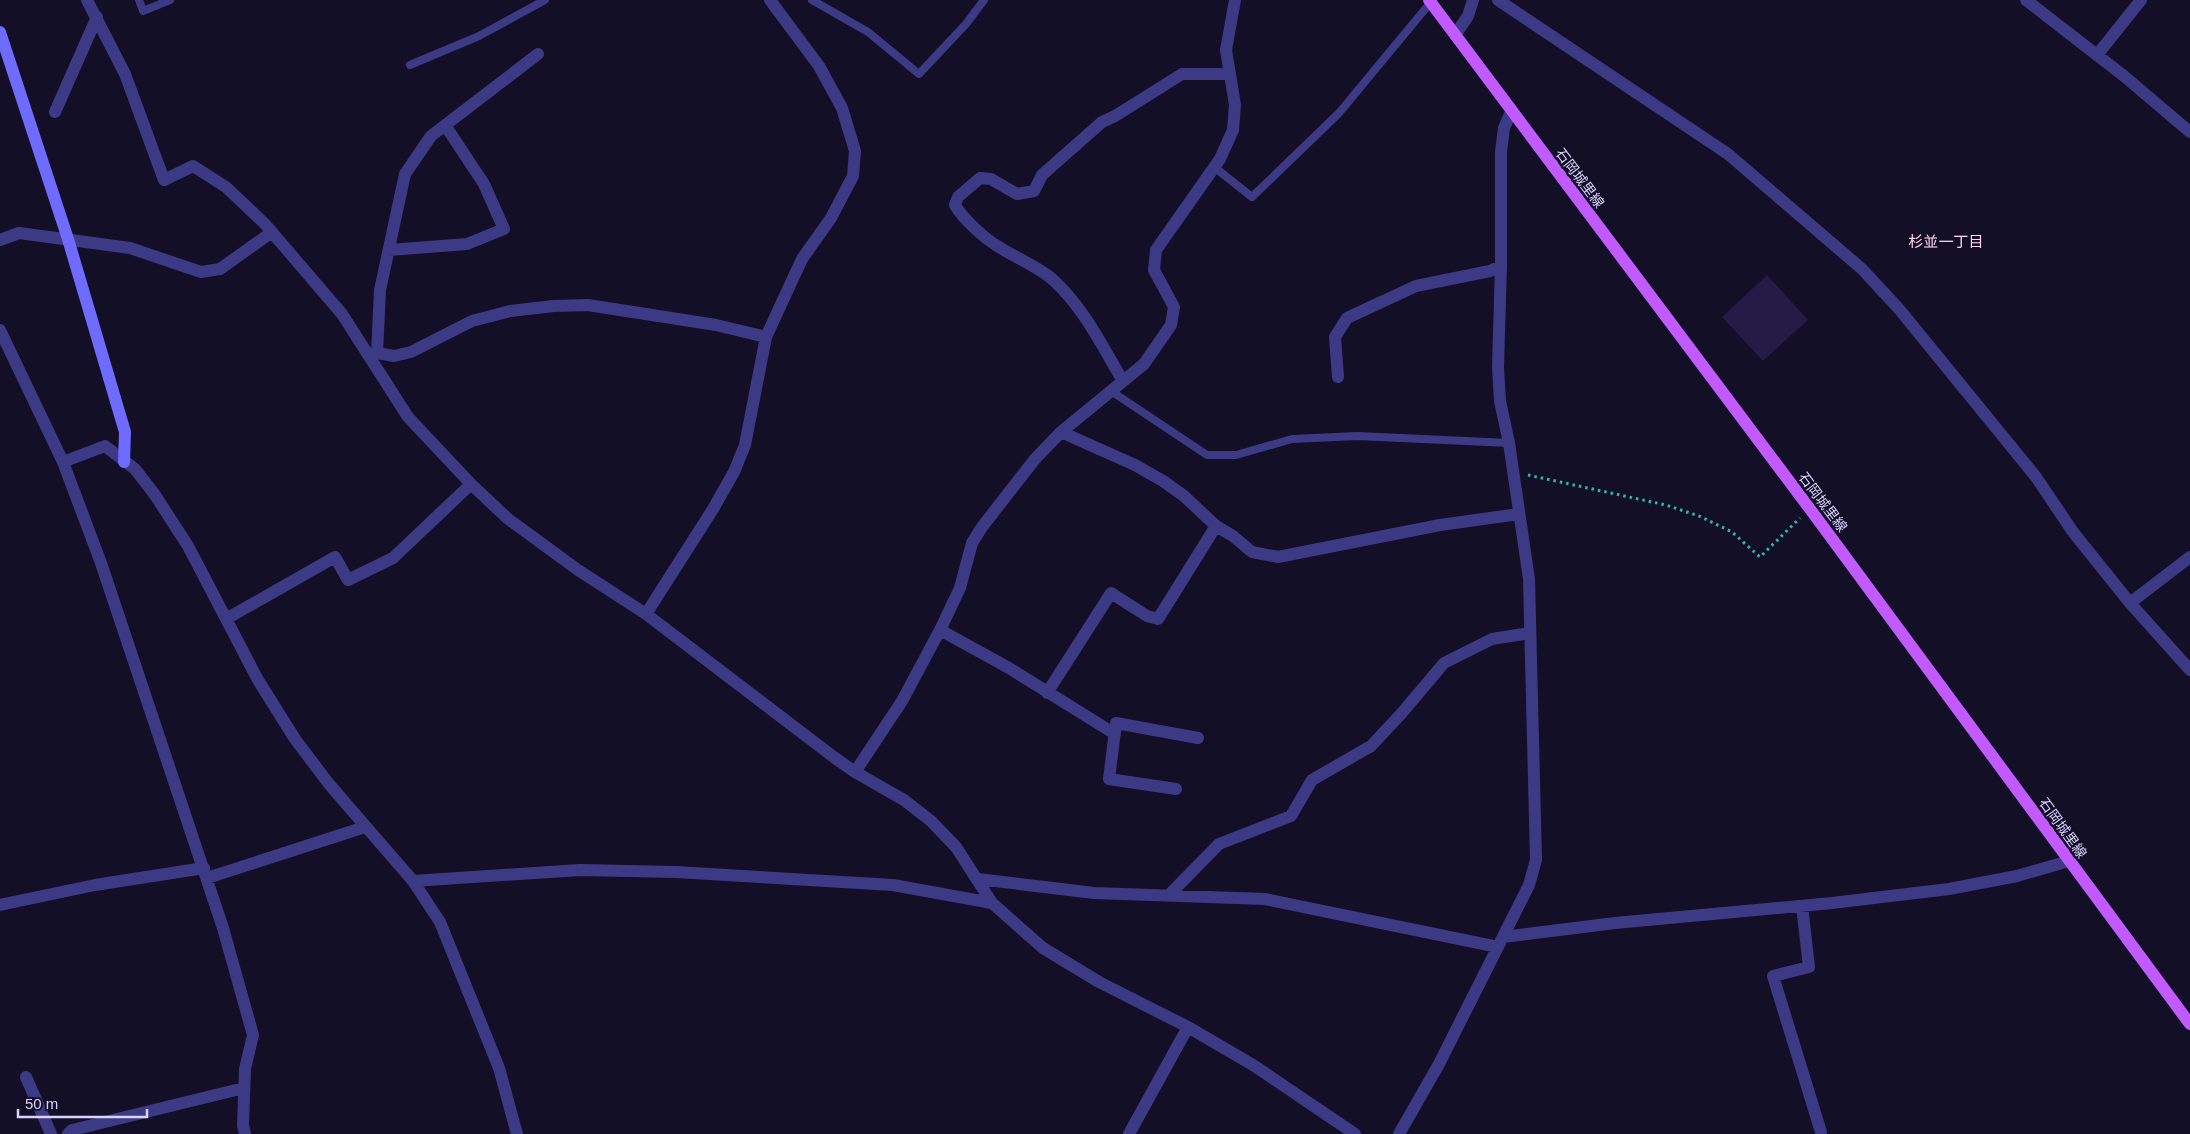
<svg xmlns="http://www.w3.org/2000/svg" width="2190" height="1134" font-family="Helvetica,'Noto Sans JP',sans-serif">
  <style>
    .building { fill: #241b47 }
    .lines { fill: none; stroke-linecap: round; stroke-linejoin: round }
    .path { stroke: #2fb8b0; stroke-width: 3; stroke-dasharray: 2.5 4; stroke-linecap: butt }
    .lane { stroke: #3d3a85; stroke-width: 8 }
    .street { stroke: #3d3a85; stroke-width: 12 }
    .secondary { stroke: #6f6bff; stroke-width: 12 }
    .primary { stroke: #c25bff; stroke-width: 12 }
    .labels { text-anchor: middle; stroke-width: 5; stroke-linejoin: round; paint-order: stroke }
    .street-label { font-size: 14px; fill: #d9d4ff; stroke: #130f26 }
    .neighbourhood-label { font-size: 15px; fill: #ffd6f0; stroke: #130f26 }
  </style>
  <rect width="100%" height="100%" fill="#130f26"/>
  <path class="building" d="M1767 275 1808 320 1763 361 1722 317Z"/>
  <g class="lines">
    <path class="path" d="M1528 475 1666 505 1699 516 1732 532 1760 557 1800 518"/>
    <path class="lane" d="M139 0 143 11 170 0
      M812 0 868 32 919 74 966 24 984 0
      M410 65 479 36 545 0
      M1214 167 1252 197 1339 113 1431 2
      M1111 391 1207 455H1236L1292 439 1358 436 1509 443"/>
    <path class="street" d="M87 0 125 74 164 180 193 166 226 187 264 223 342 314 408 417 471 484 507 518 578 570 646 614 835 758 855 772 904 800 931 821 956 847 992 903 1043 948 1099 982 1188 1027 1253 1065 1355 1134
      M1498 0 1728 154 1862 269 1899 309 2036 477 2073 532 2130 603 2190 670
      M2026 0 2124 76 2190 132
      M1455 35 1468 16 1473 0
      M2097 55 2141 0
      M55 112 97 17
      M0 240 19 233 130 248 201 272 220 269 272 232
      M389 250 467 244 504 229 484 184 445 125
      M0 330 63 462 101 563 223 928 253 1035 245 1069 243 1125 245 1134
      M377 353 394 356 411 352 472 321 510 311 554 306 588 305 716 325 766 337
      M370 357 377 353 380 290 405 174 431 136 538 54
      M1338 377 1335 337 1347 318 1416 286 1490 271 1501 266
      M1123 381C1102 346 1083 306 1051 278 1035 265 1016 258 999 247 985 239 963 219 955 205L958 197 980 178 991 179 1017 194 1034 191 1042 175 1102 122 1115 116 1182 74H1230
      M1061 432 1135 465 1163 481 1184 496 1216 526 1233 536 1252 552 1278 557 1440 525 1519 514
      M63 462 105 446 135 469 155 495 188 546 258 680 295 739 329 784 413 881 440 922 499 1068 517 1134
      M2130 603 2190 557
      M646 614 713 509 734 472 745 445 766 337 802 259 831 218 853 176 855 151 842 108 819 66 770 0
      M226 619 335 557 348 580 393 558 471 484
      M940 630 1009 668 1115 734
      M1047 693 1111 593 1147 616 1158 619 1216 526
      M855 772 902 701 940 630 960 588 972 543 982 527 1035 459 1061 432 1144 364 1171 325 1174 307 1154 270 1156 250 1220 159 1233 130 1235 105 1226 50 1235 0
      M1176 789 1109 779 1116 723 1198 738
      M207 878 365 827
      M978 879 1094 893 1265 899 1498 947
      M413 881 580 870 676 872 893 885 992 903
      M1168 896 1219 844 1291 816 1312 780 1371 746 1401 714 1444 663 1492 639 1530 633
      M0 905 95 885 204 868
      M1802 906 1809 967 1773 976 1821 1132
      M1503 937 1615 923 1832 903 1949 889 2017 876 2069 861
      M26 1077 51 1134
      M68 1134 72 1130 244 1088
      M1129 1134 1188 1027
      M1399 1134 1439 1064 1529 885 1536 860 1529 579 1509 443 1500 401 1498 367 1501 266V152L1504 128 1511 112"/>
    <path class="secondary" d="M0 32 68 239 125 432 124 462"/>
    <path class="primary" d="M1429 0 1810 509 2190 1024"/>
  </g>
  <g class="labels">
    <g class="street-label">
      <text transform="translate(1580 178) rotate(53)" y="5">石岡城里線</text>
      <text transform="translate(1823 502) rotate(53)" y="5">石岡城里線</text>
      <text transform="translate(2063 828) rotate(54)" y="5">石岡城里線</text>
    </g>
    <g class="neighbourhood-label">
      <text x="1946" y="247">杉並一丁目</text>
    </g>
  </g>
  <path d="M18 1109v8h129v-8" fill="none" stroke="#d9d4ff" stroke-width="2.5"/>
  <text x="25" y="1109" font-size="15" fill="#d9d4ff" stroke="#130f26" stroke-width="4" paint-order="stroke">50 m</text>
</svg>
